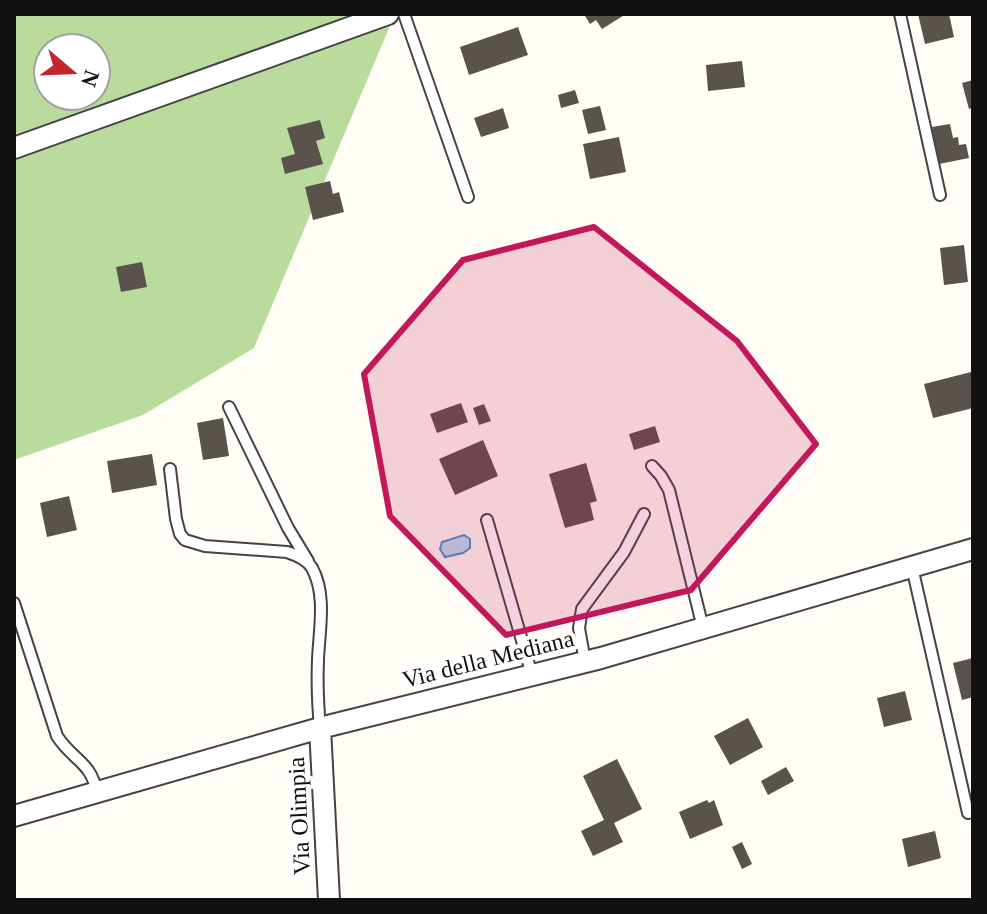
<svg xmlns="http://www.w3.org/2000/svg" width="987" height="914" font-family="Georgia,serif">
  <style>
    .forest { fill: #b9dc9c; fill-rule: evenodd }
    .water { fill: #b9e0f7; stroke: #3f96cf; stroke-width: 2 }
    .building { fill: #5a524d }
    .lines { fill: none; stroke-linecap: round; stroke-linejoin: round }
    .lane-casing { stroke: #444; stroke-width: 14 }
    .street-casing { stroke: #444; stroke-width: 24 }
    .lane { stroke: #fff; stroke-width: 10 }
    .street { stroke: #fff; stroke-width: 20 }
    .marked { fill: #c2185b; fill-opacity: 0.2; stroke: #c2185b; stroke-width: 6; stroke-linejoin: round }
    .labels { text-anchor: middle; stroke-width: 8; stroke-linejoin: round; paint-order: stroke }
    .street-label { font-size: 24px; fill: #111; stroke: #fff }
  </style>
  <rect width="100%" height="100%" fill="#fffdf5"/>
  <path class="forest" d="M14 14H395L254 348 143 415 14 460ZM48 48H96V96H48Z"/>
  <path class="water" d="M464 535 470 539V548L463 553 445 557 440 549 442 542Z"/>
  <path class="building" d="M584 14H626L602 29 596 20 590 24Z
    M918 14H949L954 37 925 44Z
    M518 27 528 55 469 75 460 47Z
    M742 61 745 87 708 91 706 65Z
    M973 80V108L969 109 962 83Z
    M575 90 579 103 561 108 558 95Z
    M600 106 606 130 588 134 582 110Z
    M503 108 509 128 481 137 474 118Z
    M320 120 325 138 316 141 323 164 285 174 281 158 295 154 287 128Z
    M950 124 953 138 958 137 959 145 966 144 969 158 939 164 932 127Z
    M619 137 626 172 590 179 583 144Z
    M330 181 333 194 339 192 344 212 313 220 305 187Z
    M964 245 968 282 944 285 940 248Z
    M142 262 147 287 121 292 116 267Z
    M971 372 973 378V408L933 418 924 384Z
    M461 403 468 422 437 433 430 414Z
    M484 404 491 421 479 425 473 408Z
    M223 418 229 456 203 460 197 423Z
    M655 426 660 442 634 450 629 434Z
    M483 440 498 476 455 495 439 459Z
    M152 454 157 485 112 493 107 461Z
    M586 463 597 501 590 503 594 520 565 528 549 474Z
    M69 496 77 530 47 537 40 503Z
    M973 658V697L962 700 953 663Z
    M905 691 912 720 884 727 877 698Z
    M748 718 763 747 730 765 714 736Z
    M617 759 642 809 614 823 623 842 593 856 581 831 604 820 583 776Z
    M786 767 794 781 768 795 761 781Z
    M707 800 709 803 714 800 723 825 690 839 679 812Z
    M935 831 941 858 908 867 902 839Z
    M742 842 752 864 742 869 732 847Z"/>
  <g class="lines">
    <defs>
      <path id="lane" d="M404 14 468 197
        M900 14 940 195
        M229 407 288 528 308 561
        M652 466 661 476 669 490 703 628
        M170 469 176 519 180 534 185 540 205 546 287 552C296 555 307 559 312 568 327 595 319 631 318 660 317 683 318 706 320 728
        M487 520 532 675
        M912 567 968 813
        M14 603 57 736C73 761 91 761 97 793
        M585 662 579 628 582 609 624 552 644 514"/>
      <path id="street" d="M14 148 388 14
        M320 728 329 900
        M14 816 320 728 601 658 973 549"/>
    </defs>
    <use href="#lane" class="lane-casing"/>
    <use href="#street" class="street-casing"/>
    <use href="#lane" class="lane"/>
    <use href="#street" class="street"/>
  </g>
  <path class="marked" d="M594 227 737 341 816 444 691 590 506 635 390 516 364 374 463 260Z"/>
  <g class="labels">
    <g class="street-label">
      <text transform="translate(488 659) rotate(-14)" y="8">Via della Mediana</text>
      <text transform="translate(299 816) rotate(-93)" y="8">Via Olimpia</text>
    </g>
  </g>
  <rect width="987" height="914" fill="none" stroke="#111111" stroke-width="32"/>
  <g transform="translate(72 72) rotate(109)"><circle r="38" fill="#ffffff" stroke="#a0a0a0" stroke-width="2"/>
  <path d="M0-6L14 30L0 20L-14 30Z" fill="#c4262e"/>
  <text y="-12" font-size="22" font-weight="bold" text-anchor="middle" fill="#111111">N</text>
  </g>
</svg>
